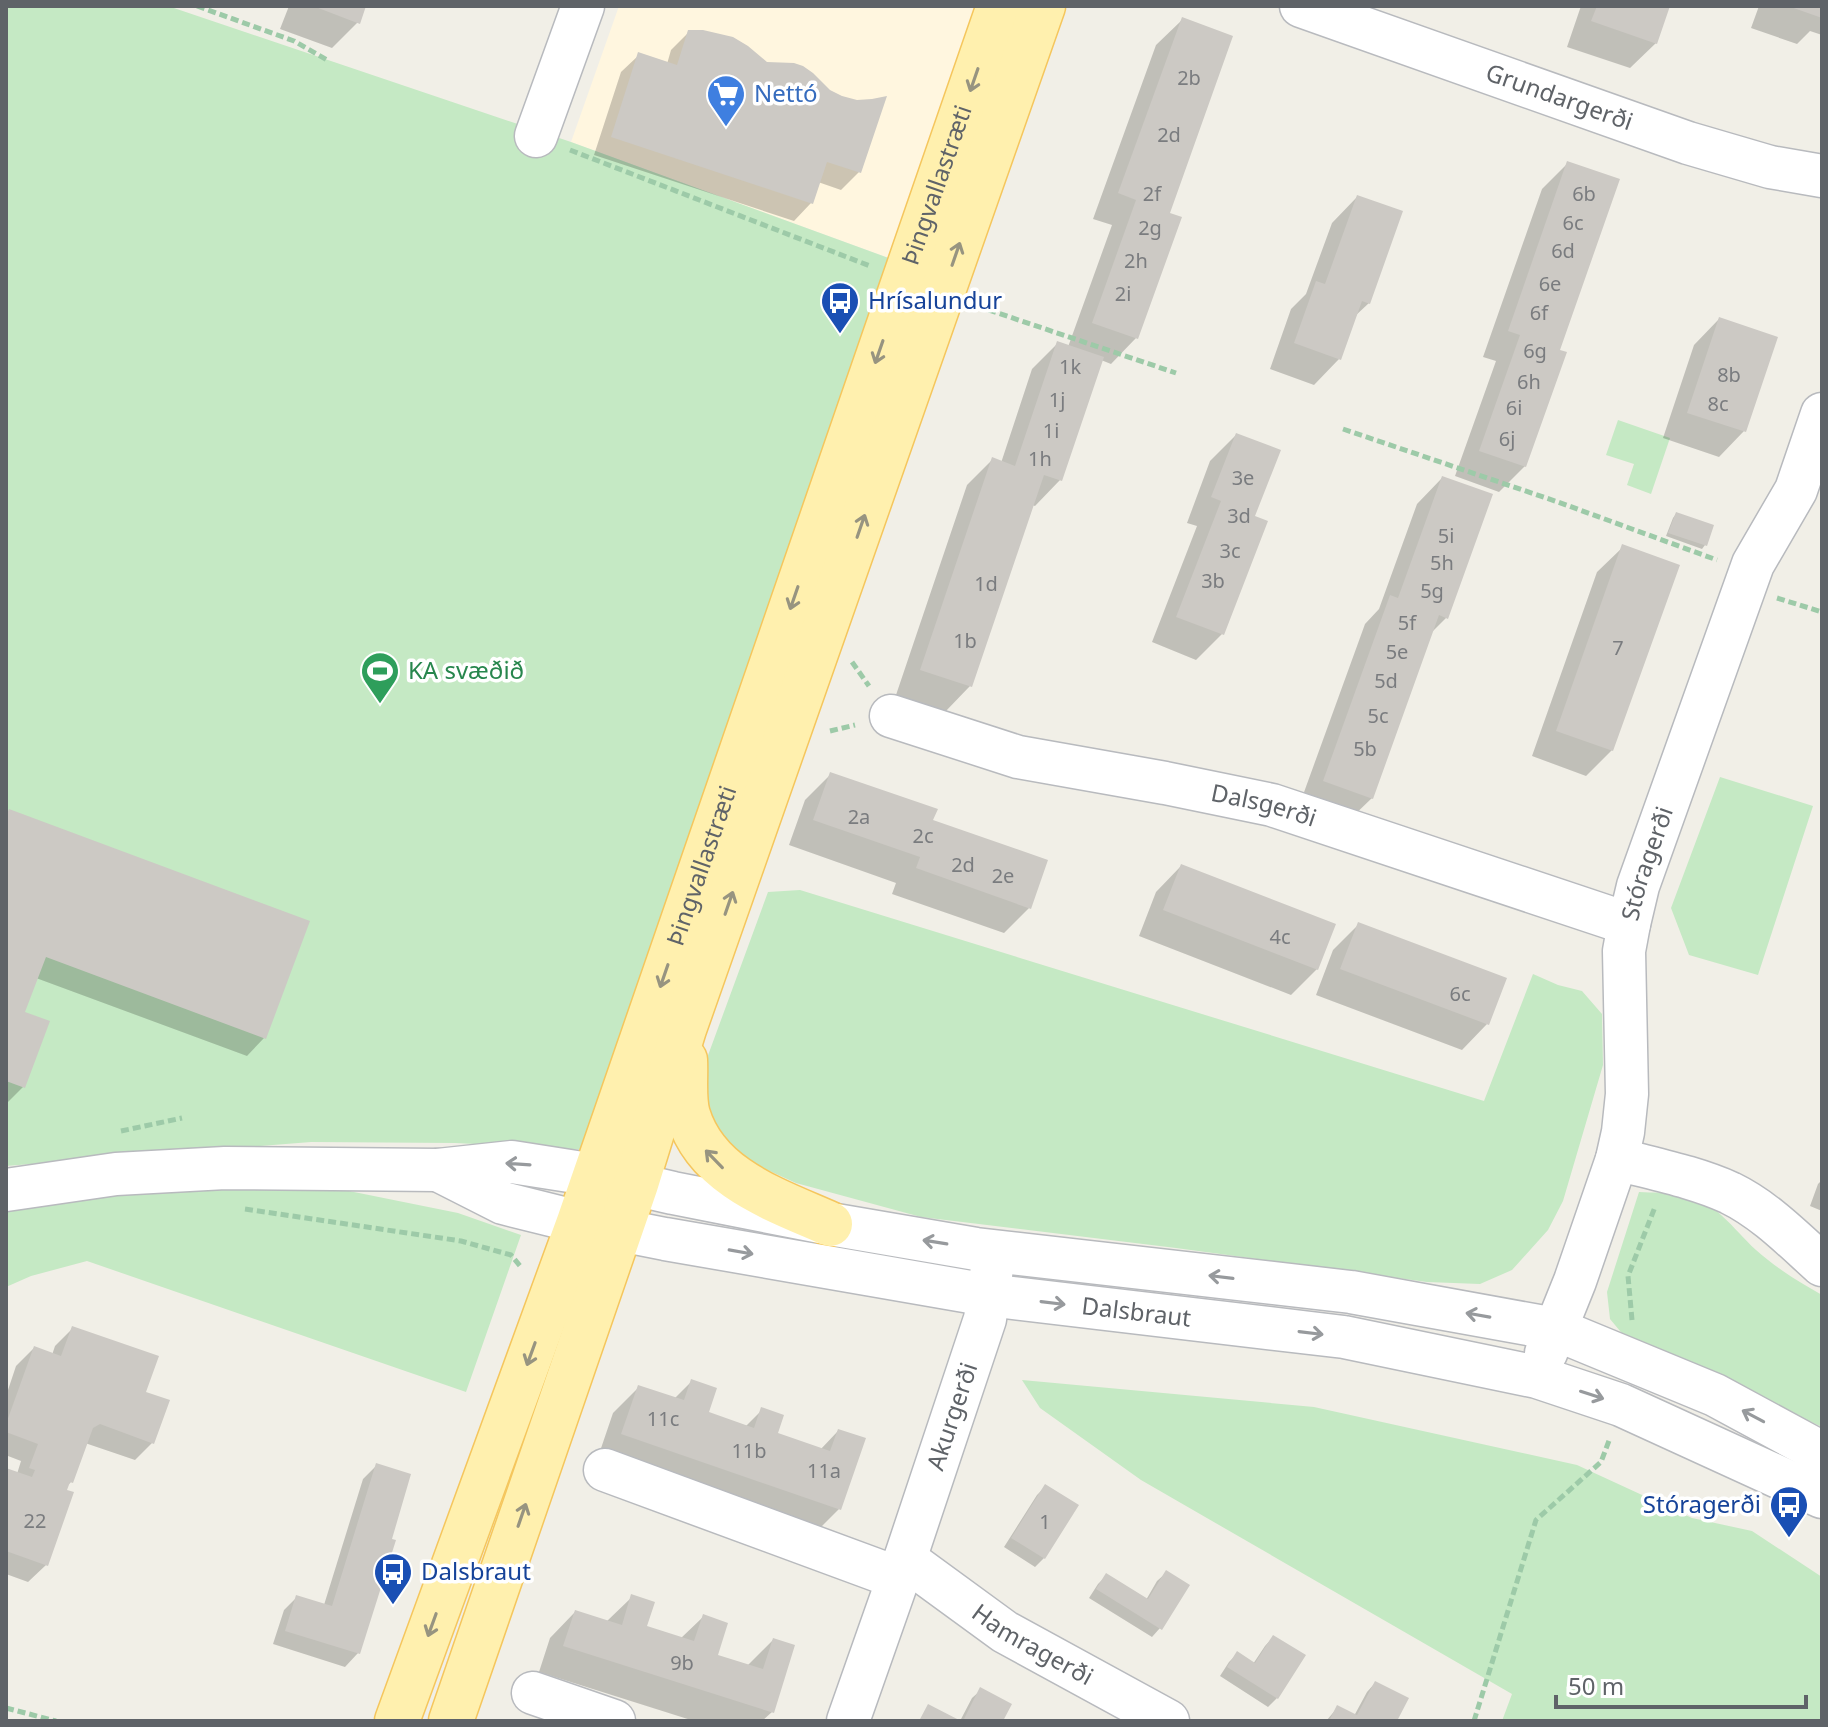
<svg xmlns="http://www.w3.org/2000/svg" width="1828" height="1727" font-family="'Noto Sans',sans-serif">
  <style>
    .commercial { fill: #fff6df }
    .green { fill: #c5e9c4 }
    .shadow { fill: #0003 }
    .building { fill: #ccc9c4 }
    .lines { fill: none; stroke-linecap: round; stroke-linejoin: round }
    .minor-casing { stroke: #b8babe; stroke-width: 45 }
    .major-casing { stroke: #f5c65d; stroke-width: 47 }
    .path { stroke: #9dcaa8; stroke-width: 5; stroke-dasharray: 8 4; stroke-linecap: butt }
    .minor { stroke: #fff; stroke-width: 42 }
    .major { stroke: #fff0ae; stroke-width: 44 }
    .oneway { stroke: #979480 }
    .oneway2 { stroke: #979a9d }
    .labels { text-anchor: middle; stroke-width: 7; stroke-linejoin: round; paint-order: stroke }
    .number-label { font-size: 20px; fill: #7a7c7f }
    .shop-label { font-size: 24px; fill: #366cbe; stroke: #fff; text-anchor: start }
    .street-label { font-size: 24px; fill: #5f6368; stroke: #fff }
    .transit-label { font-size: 24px; fill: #164399; stroke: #fff; text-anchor: start }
    .leisure-label { font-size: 24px; fill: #27864d; stroke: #fff; text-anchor: start }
  </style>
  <rect width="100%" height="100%" fill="#f1efe7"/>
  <path class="commercial" d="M619 6H1006L916 268 571 142Z"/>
  <path class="green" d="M6 6H168L571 142 916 268 590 1150 455 1143 311 1142 6 1166Z
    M1618 420 1670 438 1651 494 1627 485 1634 464 1606 455Z
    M1720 777 1813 806 1758 975 1689 955 1671 908Z
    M800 890 1484 1101 1533 974 1558 985 1582 991 1602 1014 1603 1065 1563 1201 1548 1230 1512 1270 1480 1284 1427 1282 1176 1248 921 1217 796 1183 748 1161 724 1142 700 1105 703 1069 768 892Z
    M203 1181 349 1191 458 1213 521 1235 466 1392 87 1261 31 1276 6 1287V1206Z
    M1639 1192C1653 1193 1669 1192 1683 1195 1718 1203 1731 1227 1756 1250 1776 1268 1799 1282 1822 1295V1427L1693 1366 1625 1337 1610 1319 1607 1292Z
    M1022 1380 1314 1407 1577 1465 1692 1518 1752 1531 1822 1577V1721H1502L1512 1694 1141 1480 1040 1408Z"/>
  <path class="shadow" d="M289 6H364L358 22 332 48 280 29Z
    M1581 6H1668L1656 43 1630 68 1567 47Z
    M1759 6H1822V35L1810 31 1797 44 1751 28Z
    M1182 20 1167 214 1136 338 1111 364 1101 360 1060 480 1035 506 1032 505 970 686 945 712 896 695 967 485 992 460 1001 463 1032 369 1058 343 1068 347 1112 225 1093 219 1156 45Z
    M689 32 829 92 857 102 884 99 859 172 841 190 818 182 811 203 794 221 594 155 621 72 639 55 667 64 671 50Z
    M1568 163 1557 351 1525 466 1499 492 1455 476 1496 361 1483 357 1542 189Z
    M1357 197 1369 303 1354 317 1339 359 1314 385 1270 369 1291 309 1306 294 1332 223Z
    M1719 319 1744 431 1719 457 1663 438 1694 345Z
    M1236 435 1222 634 1196 660 1152 642 1197 526 1187 523 1210 461Z
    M1442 478 1447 617 1430 634 1372 798 1346 823 1299 806 1365 624 1379 609 1417 504Z
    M1676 514 1705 545 1702 549 1666 536 1673 518Z
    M1623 547 1612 750 1586 776 1532 756 1597 572Z
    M831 774 931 822 1030 907 1004 933 892 894 896 883 789 845 805 800Z
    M9 811 264 1038 247 1056 36 978 23 1014V1087L6 1104V814Z
    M1181 866 1317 969 1291 995 1139 936 1156 892Z
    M1358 925 1487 1024 1462 1050 1316 995 1333 950Z
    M1822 1180V1211L1810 1206 1818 1184Z
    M73 1328 143 1393 153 1442 135 1460 85 1443 71 1482 66 1487 46 1565 28 1582 6 1574V1470L17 1474 21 1461 8 1456 6 1461V1396L16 1366 34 1348 52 1355 55 1346Z
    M692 1381 706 1413 745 1427 762 1410 775 1435 820 1450 838 1431 839 1509 813 1535 597 1460 613 1413 639 1387 674 1399Z
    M376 1466 358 1653 345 1667 273 1644 284 1610 297 1597 324 1605 363 1479Z
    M1045 1487 1044 1558 1035 1567 1004 1547 1037 1495Z
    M1166 1573 1160 1628 1152 1637 1089 1598 1098 1584 1106 1576 1146 1600 1157 1581Z
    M632 1597 644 1628 680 1639 703 1617 716 1656 747 1666 773 1640 772 1712 762 1721H694L539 1672 550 1638 575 1612 606 1622Z
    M1273 1637 1277 1698 1268 1707 1220 1676 1229 1662 1237 1654 1253 1664 1265 1646Z
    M1375 1683 1395 1721H1326L1338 1707 1354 1716 1367 1692Z
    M981 1690 1001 1721H960L972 1698Z"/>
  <path class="building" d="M313 6H366L360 24Z
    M1597 6H1670L1657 44 1591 21Z
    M1788 6H1822V18Z
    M1182 17 1233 36 1170 213 1182 217 1138 339 1092 323 1136 200 1118 193Z
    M688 30H703L733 37 748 46 767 62 794 63 803 66 813 73 830 90 842 96 857 100 872 99 887 96 861 173 827 162 813 204 611 137 638 52 677 65Z
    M1567 161 1620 179 1560 350 1567 352 1526 467 1479 451 1520 335 1508 331Z
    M1357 195 1403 211 1370 304 1362 301 1341 360 1294 343 1316 281 1325 284Z
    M1719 317 1778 337 1746 432 1687 413Z
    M1057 341 1104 357 1062 481 1044 475 972 687 920 670 992 457 1015 466Z
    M1236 433 1281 450 1255 516 1268 521 1224 635 1176 617 1221 501 1211 497Z
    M1442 476 1493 494 1448 619 1439 615 1373 799 1323 781 1390 595 1398 598Z
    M1676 512 1714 525 1707 546 1668 533Z
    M1622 544 1680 565 1613 751 1556 731Z
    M830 772 938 809 933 820 1048 860 1031 909 916 868 920 857 813 820Z
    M9 809 310 921 266 1039 46 957 25 1012 50 1021 25 1088 6 1081V816Z
    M1181 864 1336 924 1318 970 1163 910Z
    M1358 922 1507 978 1489 1025 1340 969Z
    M72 1326 159 1356 146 1392 170 1400 154 1444 100 1424 93 1428 73 1483 70 1482 67 1490 74 1492 48 1566 6 1551V1468L32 1477 35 1470 29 1468 38 1444 6 1432V1424L34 1346 61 1356Z
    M691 1379 717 1388 709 1412 754 1428 761 1407 784 1415 778 1433 830 1451 838 1429 866 1438 841 1510 621 1434 638 1385 684 1400Z
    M376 1463 411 1474 392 1539 396 1540 360 1654 285 1631 296 1595 332 1606Z
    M1045 1484 1079 1505 1045 1559 1011 1538Z
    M1166 1570 1190 1585 1162 1630 1096 1589 1106 1573 1148 1599Z
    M631 1594 655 1602 647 1626 694 1641 703 1614 728 1623 718 1655 763 1669 773 1638 795 1645 774 1713 563 1646 575 1610 622 1625Z
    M1273 1635 1306 1655 1278 1699 1227 1667 1237 1651 1255 1663Z
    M1375 1681 1409 1698 1397 1721H1329L1337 1705 1357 1715Z
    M980 1687 1012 1704 1003 1721H963Z
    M928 1704 961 1721H919Z"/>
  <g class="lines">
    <defs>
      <g id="minor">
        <path id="s1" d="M1301 6 1688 143 1770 167 1822 176"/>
        <path d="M536 136 583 6"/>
        <path id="s2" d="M891 716 1018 757 1165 783 1272 805 1629 924"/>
        <path d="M1617 1159C1654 1169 1695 1177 1730 1193 1765 1210 1793 1239 1822 1265"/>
        <path id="s3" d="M438 1170 503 1203 579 1222 665 1239 988 1295 1344 1337 1537 1377 1621 1405 1822 1497"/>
        <path d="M6 1190 116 1174 225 1168 438 1170 512 1162 595 1175 673 1193 830 1224 976 1249 1351 1292 1555 1329 1715 1395 1822 1453"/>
        <path id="s4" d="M1546 1353 1575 1281 1617 1159 1623 1132 1627 1094 1624 951 1629 924 1638 886 1753 564 1796 490 1822 414"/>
        <path d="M605 1470 898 1578"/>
        <path id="s5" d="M905 1559 1005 1632 1168 1721"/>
        <path d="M533 1693 614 1721"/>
        <path id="s6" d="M848 1721 905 1559 985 1319 992 1268"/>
      </g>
      <g id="major">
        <path d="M685 1060C686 1077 683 1099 688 1115 707 1178 776 1200 830 1224"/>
        <path id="s7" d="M397 1721 579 1222 999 6"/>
        <path d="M451 1721 636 1184 684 1029 1043 6"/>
      </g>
    </defs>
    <use href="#minor" class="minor-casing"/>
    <use href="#major" class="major-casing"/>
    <path class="path" d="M197 6 294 41 329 61
      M570 150 870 266
      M977 306 1176 373
      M1343 429 1558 502 1717 560
      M1777 598 1822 612
      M852 662 869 686
      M830 731 855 725
      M121 1131 182 1118
      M245 1209 461 1241 511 1255 521 1267
      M1632 1320 1628 1276 1655 1207
      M6 1708 56 1721
      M1474 1721 1536 1520 1601 1462 1610 1438"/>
    <use href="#minor" class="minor"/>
    <use href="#major" class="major"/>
  </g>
  <defs><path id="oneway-shaft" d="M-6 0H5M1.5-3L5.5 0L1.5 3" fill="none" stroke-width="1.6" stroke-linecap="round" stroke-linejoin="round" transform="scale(2)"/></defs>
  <g class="oneway">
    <use href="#oneway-shaft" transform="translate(974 80) rotate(109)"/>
    <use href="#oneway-shaft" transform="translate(956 254) rotate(-71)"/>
    <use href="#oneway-shaft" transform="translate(879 352) rotate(109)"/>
    <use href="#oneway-shaft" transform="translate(861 526) rotate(-71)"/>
    <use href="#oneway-shaft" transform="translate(794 598) rotate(109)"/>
    <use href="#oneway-shaft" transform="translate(729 903) rotate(-71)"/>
    <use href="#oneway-shaft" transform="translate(664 976) rotate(109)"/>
    <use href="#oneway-shaft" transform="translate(714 1159) rotate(-134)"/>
    <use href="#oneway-shaft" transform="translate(531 1354) rotate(110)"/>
    <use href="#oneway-shaft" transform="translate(522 1515) rotate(-71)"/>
    <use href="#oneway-shaft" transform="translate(432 1625) rotate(110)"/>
  </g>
  <g class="oneway2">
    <use href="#oneway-shaft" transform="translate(518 1164) rotate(-176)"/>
    <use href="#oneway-shaft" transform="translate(935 1242) rotate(-171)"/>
    <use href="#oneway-shaft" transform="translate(741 1252) rotate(10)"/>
    <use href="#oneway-shaft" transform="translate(1221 1277) rotate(-173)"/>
    <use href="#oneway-shaft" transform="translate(1053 1303) rotate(7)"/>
    <use href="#oneway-shaft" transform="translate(1478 1315) rotate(-170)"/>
    <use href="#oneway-shaft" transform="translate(1311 1333) rotate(7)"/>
    <use href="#oneway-shaft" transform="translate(1592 1395) rotate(18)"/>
    <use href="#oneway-shaft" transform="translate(1753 1416) rotate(-152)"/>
  </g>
  <defs>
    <symbol id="supermarket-pin" viewBox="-11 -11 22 30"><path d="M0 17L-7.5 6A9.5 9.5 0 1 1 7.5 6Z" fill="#3f7fe0" stroke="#fff"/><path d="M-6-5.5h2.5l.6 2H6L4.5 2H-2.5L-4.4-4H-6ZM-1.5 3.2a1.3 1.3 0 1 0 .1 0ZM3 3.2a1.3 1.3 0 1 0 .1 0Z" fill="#fff"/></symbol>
    <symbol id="bus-pin" viewBox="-11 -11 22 30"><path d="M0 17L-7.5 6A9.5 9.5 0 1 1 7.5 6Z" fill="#1a4fb4" stroke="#fff"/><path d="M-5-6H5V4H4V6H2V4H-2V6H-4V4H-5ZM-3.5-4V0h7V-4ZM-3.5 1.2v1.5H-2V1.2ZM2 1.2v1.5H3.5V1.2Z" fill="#fff"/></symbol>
    <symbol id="stadium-pin" viewBox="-11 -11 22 30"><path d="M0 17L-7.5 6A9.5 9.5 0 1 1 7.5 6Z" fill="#2e9e5b" stroke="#fff"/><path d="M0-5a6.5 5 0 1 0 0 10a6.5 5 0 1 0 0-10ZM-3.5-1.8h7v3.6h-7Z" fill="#fff"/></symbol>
  </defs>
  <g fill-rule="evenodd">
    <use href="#supermarket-pin" x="704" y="72" width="44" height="60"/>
    <use href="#bus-pin" x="818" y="279" width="44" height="60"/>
    <use href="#stadium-pin" x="358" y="649" width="44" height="60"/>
    <use href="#bus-pin" x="1767" y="1483" width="44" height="60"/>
    <use href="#bus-pin" x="371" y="1550" width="44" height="60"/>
  </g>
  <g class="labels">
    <g class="number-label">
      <text x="1189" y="85">2b</text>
      <text x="1169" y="142">2d</text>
      <text x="1152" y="201">2f</text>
      <text x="1584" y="201">6b</text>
      <text x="1573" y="230">6c</text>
      <text x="1150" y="235">2g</text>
      <text x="1563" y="258">6d</text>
      <text x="1136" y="268">2h</text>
      <text x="1550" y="291">6e</text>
      <text x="1123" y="301">2i</text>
      <text x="1539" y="320">6f</text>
      <text x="1535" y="358">6g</text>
      <text x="1070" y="374">1k</text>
      <text x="1729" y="382">8b</text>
      <text x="1529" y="389">6h</text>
      <text x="1057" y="407">1j</text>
      <text x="1718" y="411">8c</text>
      <text x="1514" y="415">6i</text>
      <text x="1051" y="438">1i</text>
      <text x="1507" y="446">6j</text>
      <text x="1040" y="466">1h</text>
      <text x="1243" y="485">3e</text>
      <text x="1239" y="523">3d</text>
      <text x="1446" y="543">5i</text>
      <text x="1230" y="558">3c</text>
      <text x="1442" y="570">5h</text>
      <text x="1213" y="588">3b</text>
      <text x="986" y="591">1d</text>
      <text x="1432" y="598">5g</text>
      <text x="1407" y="630">5f</text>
      <text x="965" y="648">1b</text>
      <text x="1618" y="655">7</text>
      <text x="1397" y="659">5e</text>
      <text x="1386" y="688">5d</text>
      <text x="1378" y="723">5c</text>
      <text x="1365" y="756">5b</text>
      <text x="859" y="824">2a</text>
      <text x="923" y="843">2c</text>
      <text x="963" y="872">2d</text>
      <text x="1003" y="883">2e</text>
      <text x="1280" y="944">4c</text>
      <text x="1460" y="1001">6c</text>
      <text x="663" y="1426">11c</text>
      <text x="749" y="1458">11b</text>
      <text x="824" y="1478">11a</text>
      <text x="35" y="1528">22</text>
      <text x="1045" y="1529">1</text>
      <text x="682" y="1670">9b</text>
    </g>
    <g class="shop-label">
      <text x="754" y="102">Nettó</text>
    </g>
    <g class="street-label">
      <text dy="8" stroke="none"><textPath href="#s1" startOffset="274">Grundargerði</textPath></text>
      <text dy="8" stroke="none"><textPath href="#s7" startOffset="1628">Þingvallastræti</textPath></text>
      <text dy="8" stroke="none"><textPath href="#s2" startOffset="384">Dalsgerði</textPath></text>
      <text dy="8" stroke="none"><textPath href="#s4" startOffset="506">Stóragerði</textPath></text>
      <text dy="8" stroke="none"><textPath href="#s7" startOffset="908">Þingvallastræti</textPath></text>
      <text dy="8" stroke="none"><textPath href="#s3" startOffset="716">Dalsbraut</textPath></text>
      <text dy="8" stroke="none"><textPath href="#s6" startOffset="322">Akurgerði</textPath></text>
      <text dy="8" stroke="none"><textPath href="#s5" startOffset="154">Hamragerði</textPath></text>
    </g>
    <g class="transit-label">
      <text x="868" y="309">Hrísalundur</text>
      <text x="1761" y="1513" text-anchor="end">Stóragerði</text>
      <text x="421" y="1580">Dalsbraut</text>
    </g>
    <g class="leisure-label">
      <text x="408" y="679">KA svæðið</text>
    </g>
  </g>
  <rect width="1828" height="1727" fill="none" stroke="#5f6368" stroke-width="16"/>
  <path d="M1556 1695v12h250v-12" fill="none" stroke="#5f6368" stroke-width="4"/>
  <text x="1568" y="1695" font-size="24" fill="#5f6368" stroke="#ffffff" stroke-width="6" paint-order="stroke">50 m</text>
</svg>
